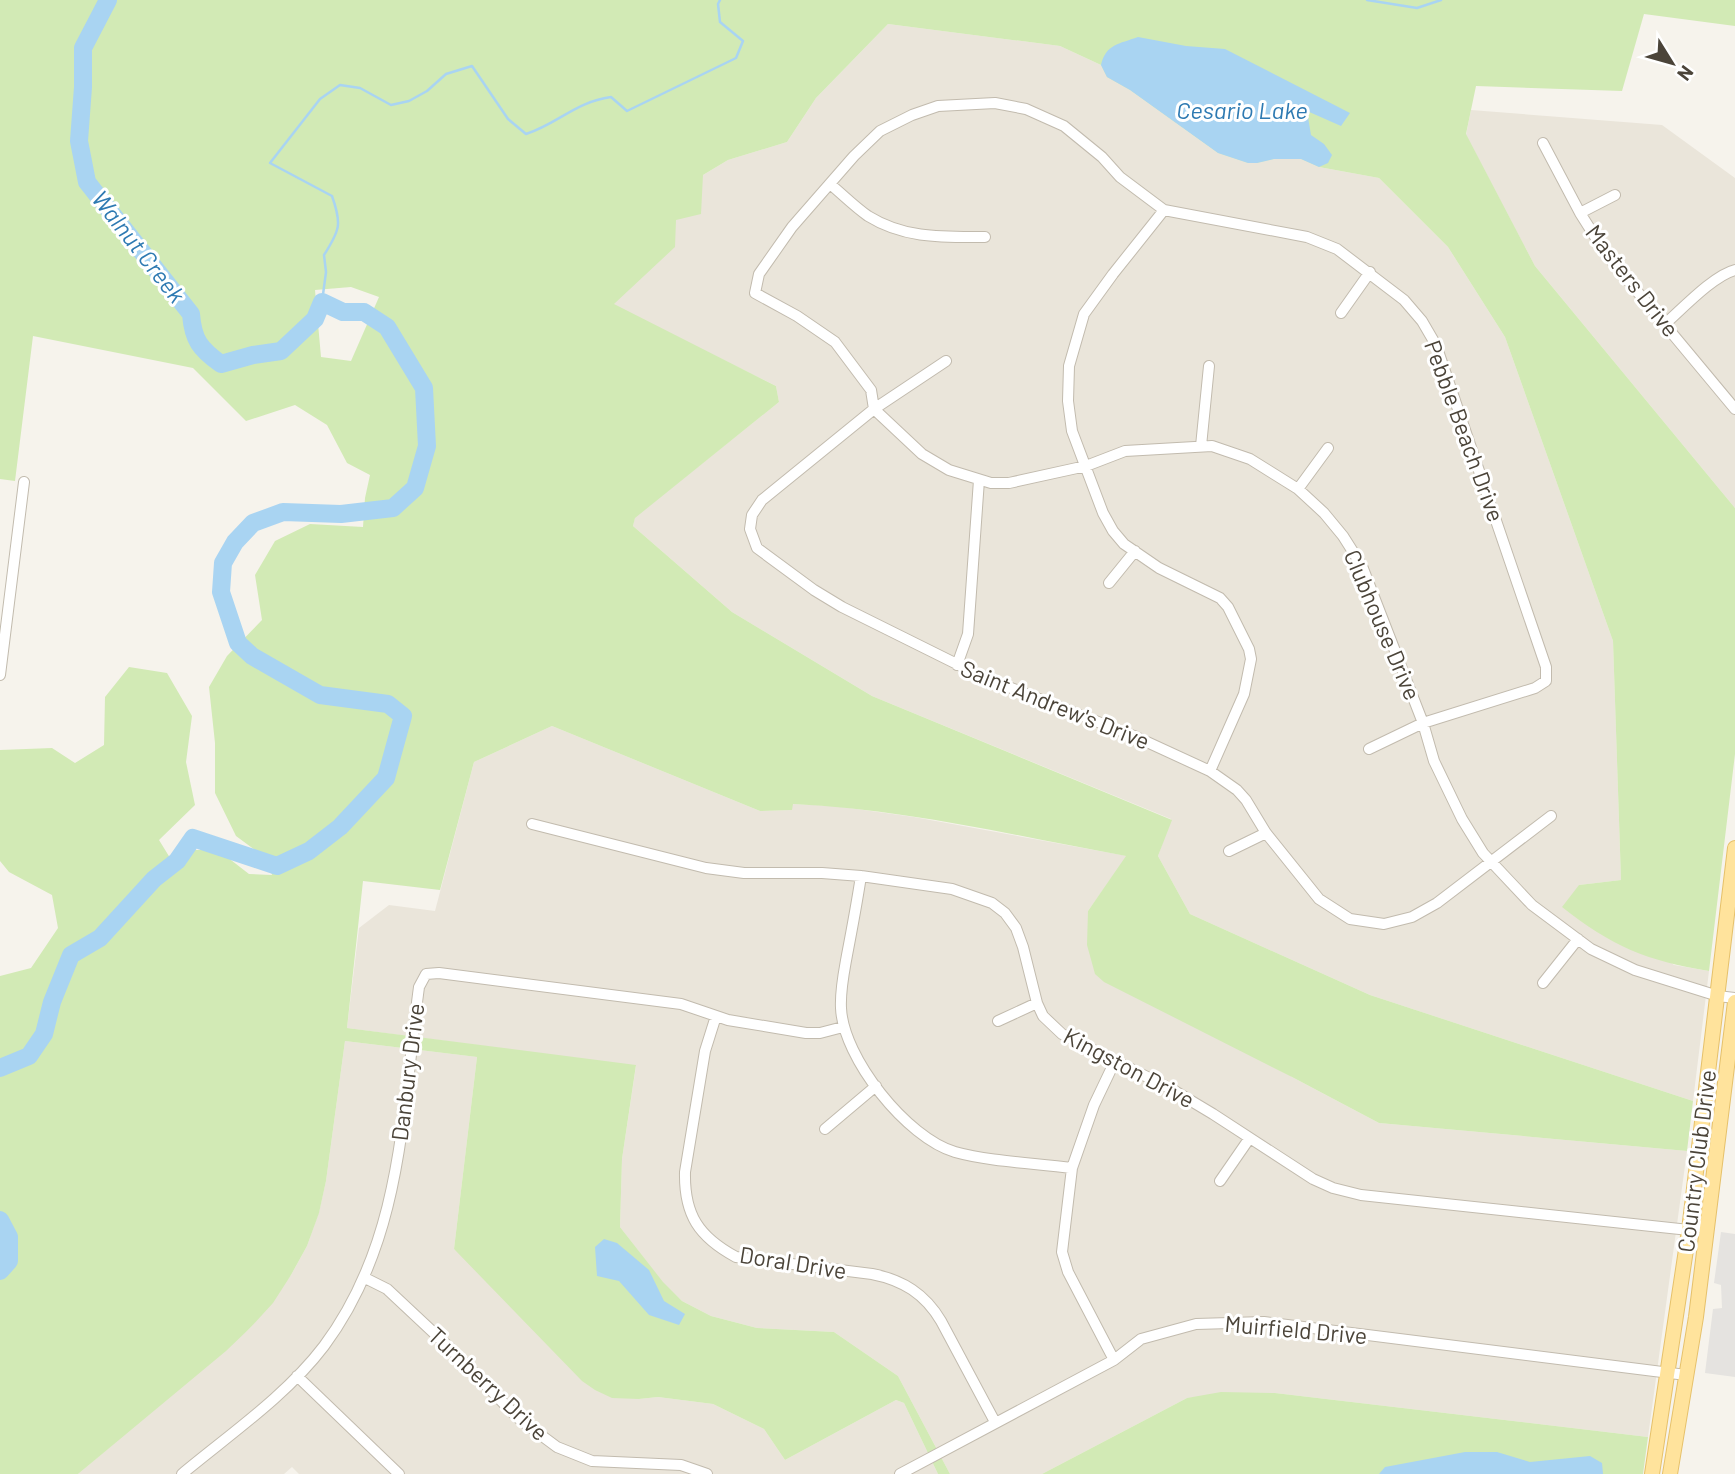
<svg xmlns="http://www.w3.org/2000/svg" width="1735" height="1474" font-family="Barlow,sans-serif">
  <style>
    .residential { fill: #eae5da }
    .green { fill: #d2eab5; fill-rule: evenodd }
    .parking { fill: #e5e3e0 }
    .water { fill: #a9d4f2 }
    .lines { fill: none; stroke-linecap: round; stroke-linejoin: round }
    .stream { stroke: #a9d4f2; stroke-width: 2.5 }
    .river { stroke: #a9d4f2; stroke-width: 18 }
    .minor-casing { stroke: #c2bbae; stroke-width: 12 }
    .major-casing { stroke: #e6c16a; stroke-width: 16 }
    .minor { stroke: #fff; stroke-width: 10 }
    .major { stroke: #ffe39c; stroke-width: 14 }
    .labels { text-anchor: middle; stroke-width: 6; stroke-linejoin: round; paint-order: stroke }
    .street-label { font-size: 23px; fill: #4b4439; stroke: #fff }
    .water-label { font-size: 24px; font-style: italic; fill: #2e7ab2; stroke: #fff }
  </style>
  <rect width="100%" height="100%" fill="#f6f3ec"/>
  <path class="residential" d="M888 24 1060 46 1101 65 1108 77 1130 90 1218 153 1248 163H1257L1274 159H1301L1319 167 1379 178 1448 247 1505 337 1613 641 1621 880 1579 885 1674 965 1709 971 1693 1101 1370 995 1190 914 1158 856 1171 819 872 696 732 612 633 526 635 517 779 402 776 386 613 305 703 175 728 160 787 142 816 98Z
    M1471 110 1662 125 1735 178V508L1535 266 1466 135Z
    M552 726 760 811 792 810V804L835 806 914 817 1127 856 1088 911 1292 1077 1379 1123 1687 1151 1648 1437 1275 1393 1187 1398 1042 1474H950L898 1376 834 1332 757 1328 711 1316 682 1301 663 1283 620 1227 622 1159 636 1066 347 1028 359 928 389 905 435 911 474 762Z
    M345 1041 477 1057 454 1249 639 1399 658 1397 713 1404 764 1429 785 1460 896 1400 904 1403 938 1474H299L292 1467 284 1474H78L250 1328 291 1275 307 1246 319 1212 326 1181Z"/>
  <path class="green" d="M0 0H1735V26L1644 14 1622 91 1476 86 1466 134 1535 266 1735 508V754L1709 971C1647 961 1611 946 1562 907L1579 885 1621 880 1613 641 1505 337 1448 247 1379 178 1319 167 1301 159H1274L1257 163H1248L1218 153 1130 90 1107 77 1101 65 1060 46 888 24 816 98 787 142 728 160 703 175 701 214 676 220 675 247 614 304 776 386 779 402 635 518 633 526 732 612 872 696 1172 820 1158 856 1190 914 1370 995 1693 1101 1687 1151 1379 1123 1292 1077 1104 982 1095 974 1087 945 1088 911 1126 856C1016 836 905 809 793 804L792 810 760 811 552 726 474 762 440 890 363 881 347 1028 636 1065 622 1159 620 1227 663 1282 682 1301 711 1316 757 1328 834 1332 898 1376 950 1474H938L904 1403 896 1400 785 1460 764 1429 713 1404 658 1397 639 1399 612 1398 595 1390 582 1381 454 1249 477 1057 345 1041 326 1181 319 1213 307 1246 291 1275 273 1303 250 1328 226 1351 78 1474H0V976L31 968 58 928 52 895 9 872 0 861V750L52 748 75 763 104 745 105 697 129 667 167 673 192 716 186 762 195 805 159 840 175 866 194 850H218L249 874 272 875 267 859 236 836 215 793V743L209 687 227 656 262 620 255 575 275 541 310 524 363 527 365 498 370 475 347 463 327 425 295 405 246 421 193 368 33 336 15 481 0 479ZM351 287 379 297 351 361 321 357 315 290Z
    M1221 1392 1275 1393 1648 1437 1643 1474H1042L1187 1398Z"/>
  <path class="parking" d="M1721 1232 1735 1234V1377L1705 1373 1713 1309 1722 1308 1721 1285 1714 1283Z"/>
  <path class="water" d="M1138 37 1186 46 1225 49 1350 113 1341 126 1307 111 1311 135 1324 144 1332 155 1328 163 1319 167 1301 159H1274L1257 163H1248L1218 153 1130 90 1107 77 1101 65C1106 44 1119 44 1138 37Z
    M604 1239 617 1243 649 1270 664 1301 685 1314 679 1325 649 1315 619 1281 597 1276 595 1247Z
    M1465 1452H1497L1530 1462 1590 1456 1602 1463 1603 1474H1379L1385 1467Z"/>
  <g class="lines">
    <path class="stream" d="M1367 0 1417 8 1441 0
      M322 302 326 272 324 255C340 230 342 224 332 196L270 163 320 99 340 85 360 88 391 105 409 101 427 91 446 74 472 66 508 119 526 134C559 123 575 102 611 97L627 111 736 58 743 41 720 22 718 4 720 0"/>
    <path class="river" d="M0 1068 29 1056 44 1034 52 1002 71 955 100 938 154 879 177 861 193 838 277 866 309 851 340 827 386 778 403 716 388 704 320 695 252 656 238 643 221 592 223 563 235 542 253 523 283 512 341 514 393 508 415 488 427 446 424 388 387 327 364 312H343L322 302 315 319 281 351 253 355 221 364C200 349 193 340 191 314L87 182 79 141 83 87V48L108 0
      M0 1220 9 1237V1261L0 1271"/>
    <defs>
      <path id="minor" d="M1543 143 1580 213 1606 254 1735 409
        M830 184C842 194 855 207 868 216 905 239 943 237 985 237
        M1164 210 1113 274 1084 314 1069 366 1068 401 1072 431 1103 513 1113 531 1124 544 1159 568 1220 598 1228 607 1249 649 1251 659 1244 694 1210 771
        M1580 213 1615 195
        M1341 313 1370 272
        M1665 324C1682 309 1714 275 1735 270
        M946 361 874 409 762 500 752 515 750 529 757 548 814 590 842 607 983 677 1134 736 1210 771 1237 790 1246 800 1266 833 1319 899 1350 919 1384 924 1412 917 1437 903 1551 816
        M1201 446 1209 366
        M1298 489 1328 448
        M1109 583 1135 551
        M957 665 968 634 979 480
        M0 675 24 482
        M1369 749 1423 723 1535 688 1546 681V667L1436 345 1422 321 1404 300 1337 249 1307 237 1164 210 1120 177 1102 157 1064 126 1026 109 995 103 938 106 912 115 880 131 854 156 792 227 759 274 755 293 797 316 835 342 871 390 874 409 922 454 949 470 991 483H1009L1086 466 1125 451 1212 446 1250 459 1298 489 1324 513 1343 536 1362 566 1423 723 1434 761 1462 819 1483 853 1532 905 1591 949 1635 970 1718 996 1735 998
        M532 824 706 868 744 873H822L861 876 952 889 992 903 1005 913 1016 928 1023 947 1037 1003 1043 1016 1062 1034 1173 1090 1213 1114 1313 1179 1333 1188 1361 1195 1689 1230 1707 1224
        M1229 851 1266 833
        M861 876C857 902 852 929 847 955 844 972 840 990 841 1008 843 1058 907 1138 955 1152 991 1162 1035 1163 1072 1168
        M1543 983 1578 939
        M716 1016 705 1051 685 1172C684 1215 699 1237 736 1257L872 1274C903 1280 925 1294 941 1321L995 1422
        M998 1021 1037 1003
        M825 1129 876 1086
        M1220 1181 1249 1139
        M365 1278 387 1289 450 1348 518 1418 557 1447 592 1461 681 1465 707 1474
        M1114 1360 1068 1272 1062 1252 1072 1168 1094 1105 1115 1061
        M297 1376 399 1474
        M182 1474C230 1434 286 1396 324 1346 403 1240 402 1112 419 987L426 974 439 973 681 1004 728 1020 806 1033H820L843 1027
        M900 1474 1114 1360 1141 1339 1196 1324 1264 1322 1686 1375"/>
      <path id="major" d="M1652 1474 1689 1230 1735 848
        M1670 1474 1696 1317 1735 1002"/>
    </defs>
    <use href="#minor" class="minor-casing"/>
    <use href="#major" class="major-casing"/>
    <use href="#minor" class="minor"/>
    <use href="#major" class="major"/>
  </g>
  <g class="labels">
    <g class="street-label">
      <text transform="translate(1632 281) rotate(52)" y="8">Masters Drive</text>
      <text transform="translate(1464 431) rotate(70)" y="8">Pebble Beach Drive</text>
      <text transform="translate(1382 625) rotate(67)" y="8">Clubhouse Drive</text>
      <text transform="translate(1055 705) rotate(22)" y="8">Saint Andrew's Drive</text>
      <text transform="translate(1129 1068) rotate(28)" y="8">Kingston Drive</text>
      <text transform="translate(408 1072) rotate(-83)" y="8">Danbury Drive</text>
      <text transform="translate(1697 1161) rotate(-83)" y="8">Country Club Drive</text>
      <text transform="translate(793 1263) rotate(9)" y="8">Doral Drive</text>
      <text transform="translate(1296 1330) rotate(5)" y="8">Muirfield Drive</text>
      <text transform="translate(488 1384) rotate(43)" y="8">Turnberry Drive</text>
    </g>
    <g class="water-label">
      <text x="1242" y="119">Cesario Lake</text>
      <text transform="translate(138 247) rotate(52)" y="8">Walnut Creek</text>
    </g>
  </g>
  <g transform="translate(1672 63) rotate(127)" stroke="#ffffff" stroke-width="5" paint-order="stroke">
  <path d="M0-5L12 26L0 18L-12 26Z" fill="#4b4439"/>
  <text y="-10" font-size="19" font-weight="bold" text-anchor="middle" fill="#4b4439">N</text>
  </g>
</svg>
